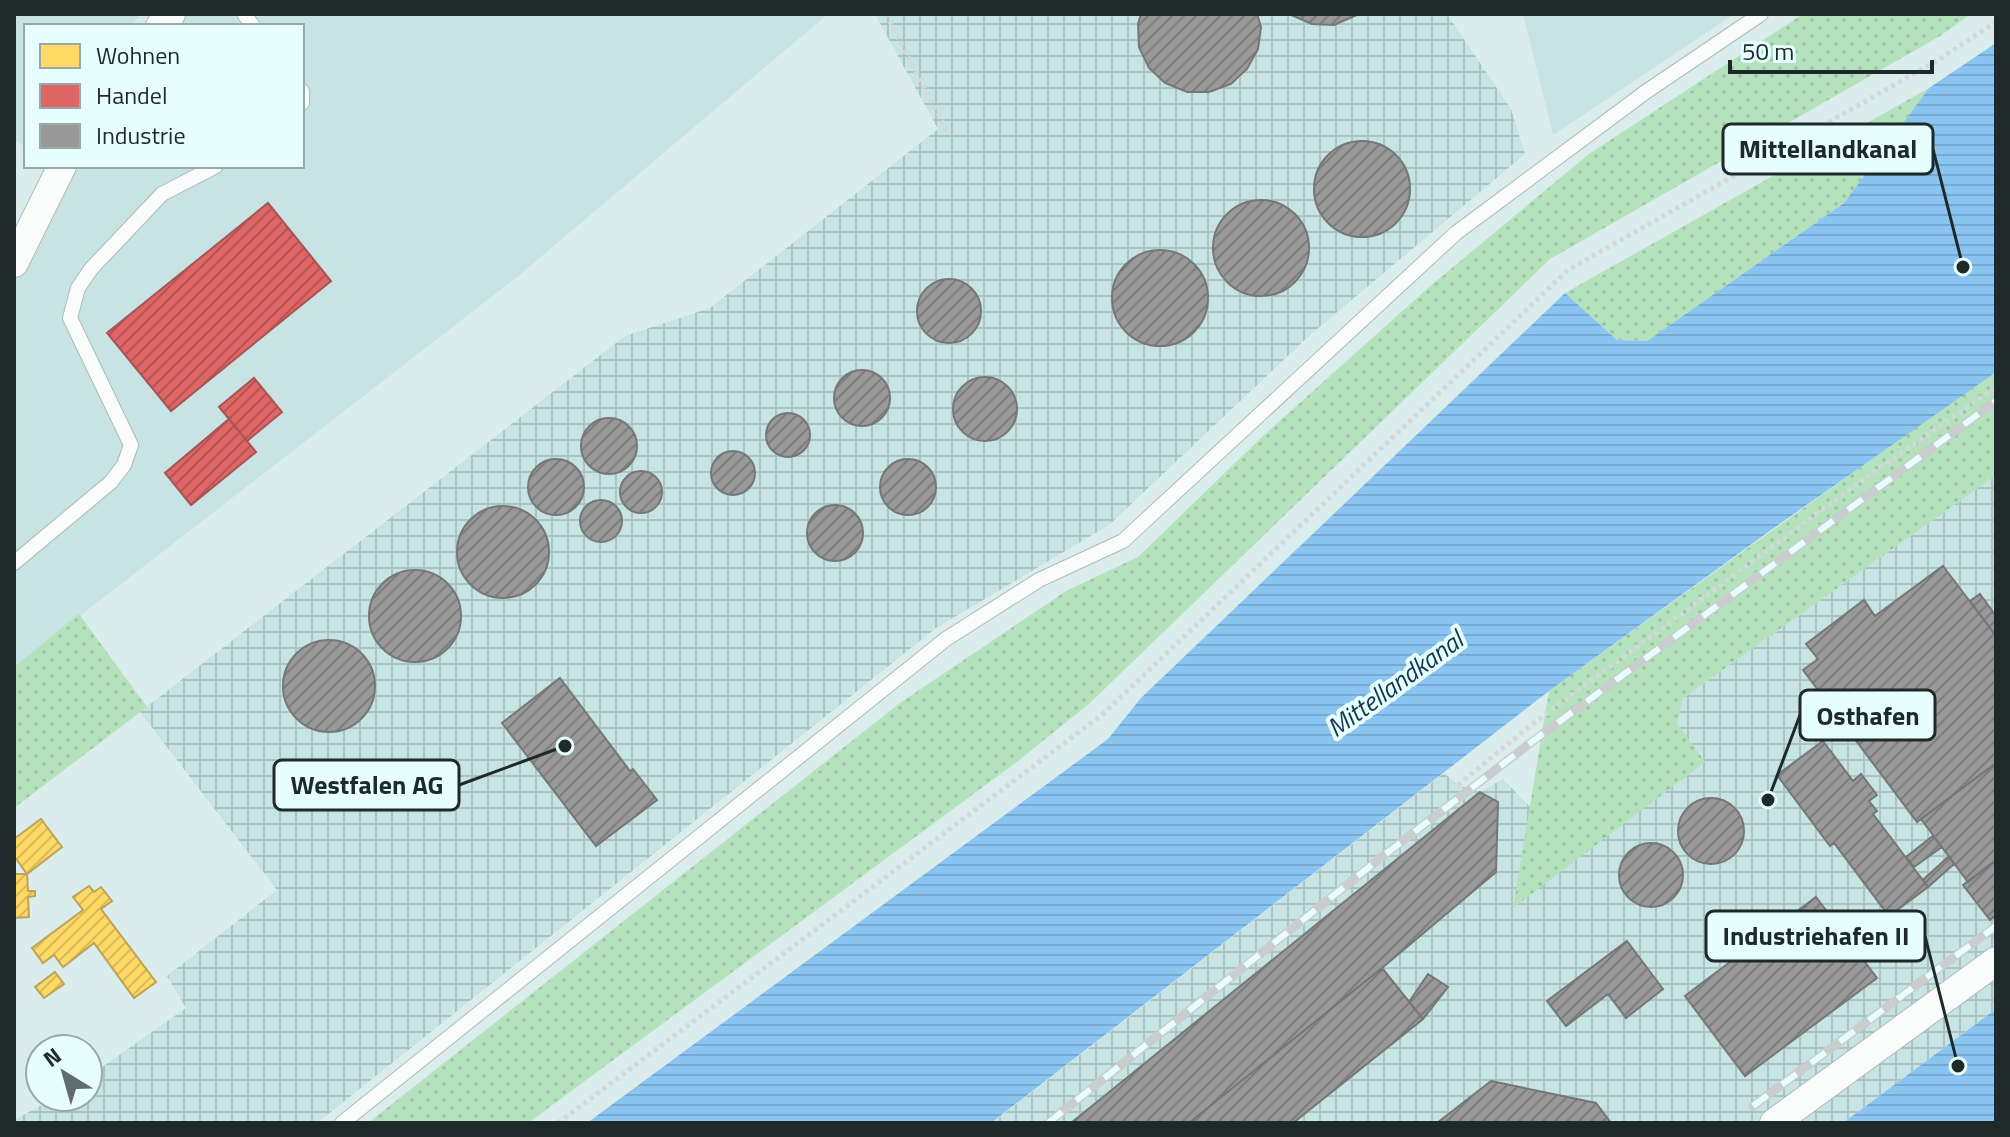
<svg xmlns="http://www.w3.org/2000/svg" width="2010" height="1137" font-family="'Titillium Web',sans-serif">
  <style>
    .built { fill: #c7e3e3 }
    .industrial { fill: url(#industrial-grid) }
    .grass { fill: url(#grass-dots) }
    .water { fill: url(#water-rules) }
    .homes { fill: url(#homes-hatch); stroke: #bca454; stroke-width: 2 }
    .shops { fill: url(#shops-hatch); stroke: #a65454; stroke-width: 2 }
    .industry { fill: url(#industry-hatch); stroke: #747777; stroke-width: 2 }
    .lines { fill: none; stroke-linecap: round; stroke-linejoin: round }
    .service-casing { stroke: #adbaba; stroke-width: 16 }
    .minor-casing { stroke: #adbaba; stroke-width: 30 }
    .path { stroke: #d3d8d8; stroke-width: 5; stroke-dasharray: 4 4; stroke-linecap: butt }
    .service { stroke: #fafcfc; stroke-width: 14 }
    .minor { stroke: #fafcfc; stroke-width: 28 }
    .rail-casing { stroke: #c9cdcd; stroke-width: 9 }
    .rail { stroke: #e7fefe; stroke-width: 6; stroke-dasharray: 18; stroke-linecap: butt }
    .labels { text-anchor: middle; stroke-width: 8; stroke-linejoin: round; paint-order: stroke }
    .water-label { font-size: 26px; font-style: italic; fill: #163650; stroke: #e7fefe }
    .leader { fill: none; stroke: #1e2929; stroke-width: 3 }
    .callout-dot { fill: #1e2929; stroke: #e7fefe; stroke-width: 3 }
    .callout { fill: #e7fefe; stroke: #1e2929; stroke-width: 3 }
    .callout-label { font-size: 26px; text-anchor: middle; font-weight: bold; fill: #1e2929 }
  </style>
  <defs>
    <pattern id="industrial-grid" width="8" height="8" patternUnits="userSpaceOnUse" patternTransform="scale(2)"><rect width="8" height="8" fill="#c7e3e3"/><path d="M0 4h8M4 0v8" fill="none" stroke="#aac3c3"/></pattern>
    <pattern id="grass-dots" width="8" height="8" patternUnits="userSpaceOnUse" patternTransform="scale(2)"><rect width="8" height="8" fill="#b3e2bc"/><path d="M2 2h.1M6 6h.1" fill="none" stroke="#9ac2a2" stroke-width="1.8" stroke-linecap="round"/></pattern>
    <pattern id="water-rules" width="6" height="5" patternUnits="userSpaceOnUse" patternTransform="scale(2)"><rect width="6" height="5" fill="#8ac5f2"/><path d="M0 2.5h6" fill="none" stroke="#77a9d0"/></pattern>
    <pattern id="homes-hatch" width="6" height="6" patternUnits="userSpaceOnUse" patternTransform="scale(2)"><rect width="6" height="6" fill="#ffd966"/><path d="M-1 1l2-2M0 6l6-6M5 7l2-2" fill="none" stroke="#daba58"/></pattern>
    <pattern id="shops-hatch" width="6" height="6" patternUnits="userSpaceOnUse" patternTransform="scale(2)"><rect width="6" height="6" fill="#e06666"/><path d="M-1 1l2-2M0 6l6-6M5 7l2-2" fill="none" stroke="#b55454"/></pattern>
    <pattern id="industry-hatch" width="6" height="6" patternUnits="userSpaceOnUse" patternTransform="scale(2)"><rect width="6" height="6" fill="#999"/><path d="M-1 1l2-2M0 6l6-6M5 7l2-2" fill="none" stroke="#7c7d7d"/></pattern>
  </defs>
  <rect width="100%" height="100%" fill="#dbecec"/>
  <path class="built" d="M14 14H141L131 26H26V147L14 140Z
    M185 14H828L517 277 14 667V258L57 166H302V26H175Z
    M1523 14H1734L1553 135Z"/>
  <path class="industrial" d="M875 14H1447L1511 109 1525 154 1310 335 1109 525 936 628 317 1123H14V1120L57 1097H88V1077L186 1008 167 976 277 890 140 712 625 336 710 308 938 129Z
    M1996 475V1009L1843 1123H992L1444 773 1458 785 1480 792 1503 779 1530 807Z"/>
  <path class="grass" d="M1803 14H1971L1940 36 1550 259 1091 702 1018 761 528 1123H368L900 703 1066 591 1138 557 1262 437 1428 288 1589 154Z
    M1929 88 1844 203 1647 341 1617 340 1565 293Z
    M1996 370V475L1683 698 1677 723 1705 762 1513 908 1549 691Z
    M79 614 147 707 14 808V667Z"/>
  <path class="water" d="M1996 43V372L1771 530 1549 691 991 1123H587L1108 739 1141 698 1565 293 1617 340 1647 341 1844 203 1929 88Z
    M1996 1009V1123H1843Z"/>
  <path class="homes" d="M41 819 62 847 27 874 14 856V839Z
    M14 874H27L28 891H35V896L28 897 29 917 14 918Z
    M89 886 94 892 101 887 112 901 101 909 156 982 134 998 94 943 63 967 54 955 43 963 32 948 83 910 73 897Z
    M55 972 64 984 44 998 35 987Z"/>
  <path class="shops" d="M268 203 331 281 171 411 107 333Z
    M254 378 282 412 247 441 219 407Z
    M229 419 256 452 191 505 165 473Z"/>
  <path class="industry" d="M1141 14H1257L1261 27 1258 49 1247 69 1231 84 1209 92H1187L1165 83 1149 68 1139 47 1138 24Z
    M1289 14H1359L1334 25 1312 24Z
    M1314 189a48 48 0 1 1 96 0a48 48 0 1 1-96 0Z
    M1213 248a48 48 0 1 1 96 0a48 48 0 1 1-96 0Z
    M1112 298a48 48 0 1 1 96 0a48 48 0 1 1-96 0Z
    M917 311a32 32 0 1 1 64 0a32 32 0 1 1-64 0Z
    M834 398a28 28 0 1 1 56 0a28 28 0 1 1-56 0Z
    M953 409a32 32 0 1 1 64 0a32 32 0 1 1-64 0Z
    M766 435a22 22 0 1 1 44 0a22 22 0 1 1-44 0Z
    M581 446a28 28 0 1 1 56 0a28 28 0 1 1-56 0Z
    M711 473a22 22 0 1 1 44 0a22 22 0 1 1-44 0Z
    M880 487a28 28 0 1 1 56 0a28 28 0 1 1-56 0Z
    M528 487a28 28 0 1 1 56 0a28 28 0 1 1-56 0Z
    M620 492a21 21 0 1 1 42 0a21 21 0 1 1-42 0Z
    M580 521a21 21 0 1 1 42 0a21 21 0 1 1-42 0Z
    M807 533a28 28 0 1 1 56 0a28 28 0 1 1-56 0Z
    M457 552a46 46 0 1 1 92 0a46 46 0 1 1-92 0Z
    M1943 566 1996 636V763L1917 822 1803 670 1818 659 1806 644 1864 600 1875 616Z
    M369 616a46 46 0 1 1 92 0a46 46 0 1 1-92 0Z
    M1980 594 1996 616V636L1970 601Z
    M283 686a46 46 0 1 1 92 0a46 46 0 1 1-92 0Z
    M560 678 630 771 633 769 657 800 596 846 502 723Z
    M1823 741 1853 781 1861 774 1877 795 1869 801 1877 811 1873 814 1928 887 1889 916 1834 843 1830 846 1777 775Z
    M1996 763V860L1968 882 1921 819Z
    M1480 792 1498 802 1496 872 1382 968 1189 1123H1071Z
    M1678 831a33 33 0 1 1 66 0a33 33 0 1 1-66 0Z
    M1933 836 1942 847 1914 867 1906 857Z
    M1619 875a32 32 0 1 1 64 0a32 32 0 1 1-64 0Z
    M1949 856 1954 864 1928 887 1923 880Z
    M1996 860V915L1990 920 1963 885Z
    M1816 897 1877 978 1745 1076 1685 996Z
    M1627 941 1663 989 1626 1018 1608 994 1566 1026 1547 1001Z
    M1382 968 1423 1019 1293 1123H1189Z
    M1428 974 1448 987 1423 1019 1409 1002Z
    M1491 1081 1596 1103 1611 1123H1437Z"/>
  <g class="lines">
    <defs>
      <path id="service" d="M244 14 253 26
        M302 91V103
        M14 563 111 482 124 465 131 445 70 318 78 288 91 269 162 194 216 166
        M342 1123 946 639 1039 580 1123 541 1456 233 1647 91 1761 14"/>
      <path id="minor" d="M160 26 171 14
        M14 263 62 166
        M1774 1123 1996 961"/>
    </defs>
    <use href="#service" class="service-casing"/>
    <use href="#minor" class="minor-casing"/>
    <path class="path" d="M886 14 948 133
      M1458 785 1530 726 1868 476 1996 387
      M558 1123 1103 714 1568 270 1938 60 1996 22"/>
    <use href="#service" class="service"/>
    <use href="#minor" class="minor"/>
    <defs>
      <path id="rail" d="M1753 1106 1996 926
        M1048 1123 1383 856 1533 741 1996 401"/>
    </defs>
    <use href="#rail" class="rail-casing"/>
    <use href="#rail" class="rail"/>
  </g>
  <g class="labels">
    <g class="water-label">
      <text transform="translate(1395 684) rotate(-36)" y="9">Mittellandkanal</text>
    </g>
  </g>
  <path class="leader" d="M1963 267L1933 149M1768 800L1800 715M565 746L459 785M1958 1066L1925 936"/>
  <g class="callout-dot">
    <circle cx="1963" cy="267" r="8"/>
    <circle cx="1768" cy="800" r="8"/>
    <circle cx="565" cy="746" r="8"/>
    <circle cx="1958" cy="1066" r="8"/>
  </g>
  <g class="callout">
    <rect x="1723" y="124" width="210" height="50" rx="8"/>
    <rect x="1800" y="690" width="135" height="50" rx="8"/>
    <rect x="274" y="760" width="185" height="50" rx="8"/>
    <rect x="1706" y="911" width="219" height="50" rx="8"/>
  </g>
  <g class="callout-label">
    <text x="1828" y="158">Mittellandkanal</text>
    <text x="1868" y="725">Osthafen</text>
    <text x="367" y="794">Westfalen AG</text>
    <text x="1816" y="945">Industriehafen II</text>
  </g>
  <rect width="2010" height="1137" fill="none" stroke="#1e2929" stroke-width="32"/>
  <rect x="24" y="24" width="280" height="144" fill="#e7fefe" stroke="#97a9a9" stroke-width="2"/>
  <rect x="40" y="44" width="40" height="24" fill="#ffd966" stroke="#97a9a9" stroke-width="2"/>
  <text x="96" y="64" font-size="24" fill="#1e2929">Wohnen</text>
  <rect x="40" y="84" width="40" height="24" fill="#e06666" stroke="#97a9a9" stroke-width="2"/>
  <text x="96" y="104" font-size="24" fill="#1e2929">Handel</text>
  <rect x="40" y="124" width="40" height="24" fill="#999999" stroke="#97a9a9" stroke-width="2"/>
  <text x="96" y="144" font-size="24" fill="#1e2929">Industrie</text>
  <g transform="translate(64 1073) rotate(323)"><circle r="38" fill="#e7fefe" stroke="#97a9a9" stroke-width="2"/>
  <path d="M0-6L14 30L0 20L-14 30Z" fill="#606d6d"/>
  <text y="-12" font-size="22" font-weight="bold" text-anchor="middle" fill="#1e2929">N</text>
  </g>
  <path d="M1730 60v12h202v-12" fill="none" stroke="#1e2929" stroke-width="4"/>
  <text x="1742" y="60" font-size="24" fill="#1e2929" stroke="#e7fefe" stroke-width="6" paint-order="stroke">50 m</text>
</svg>
